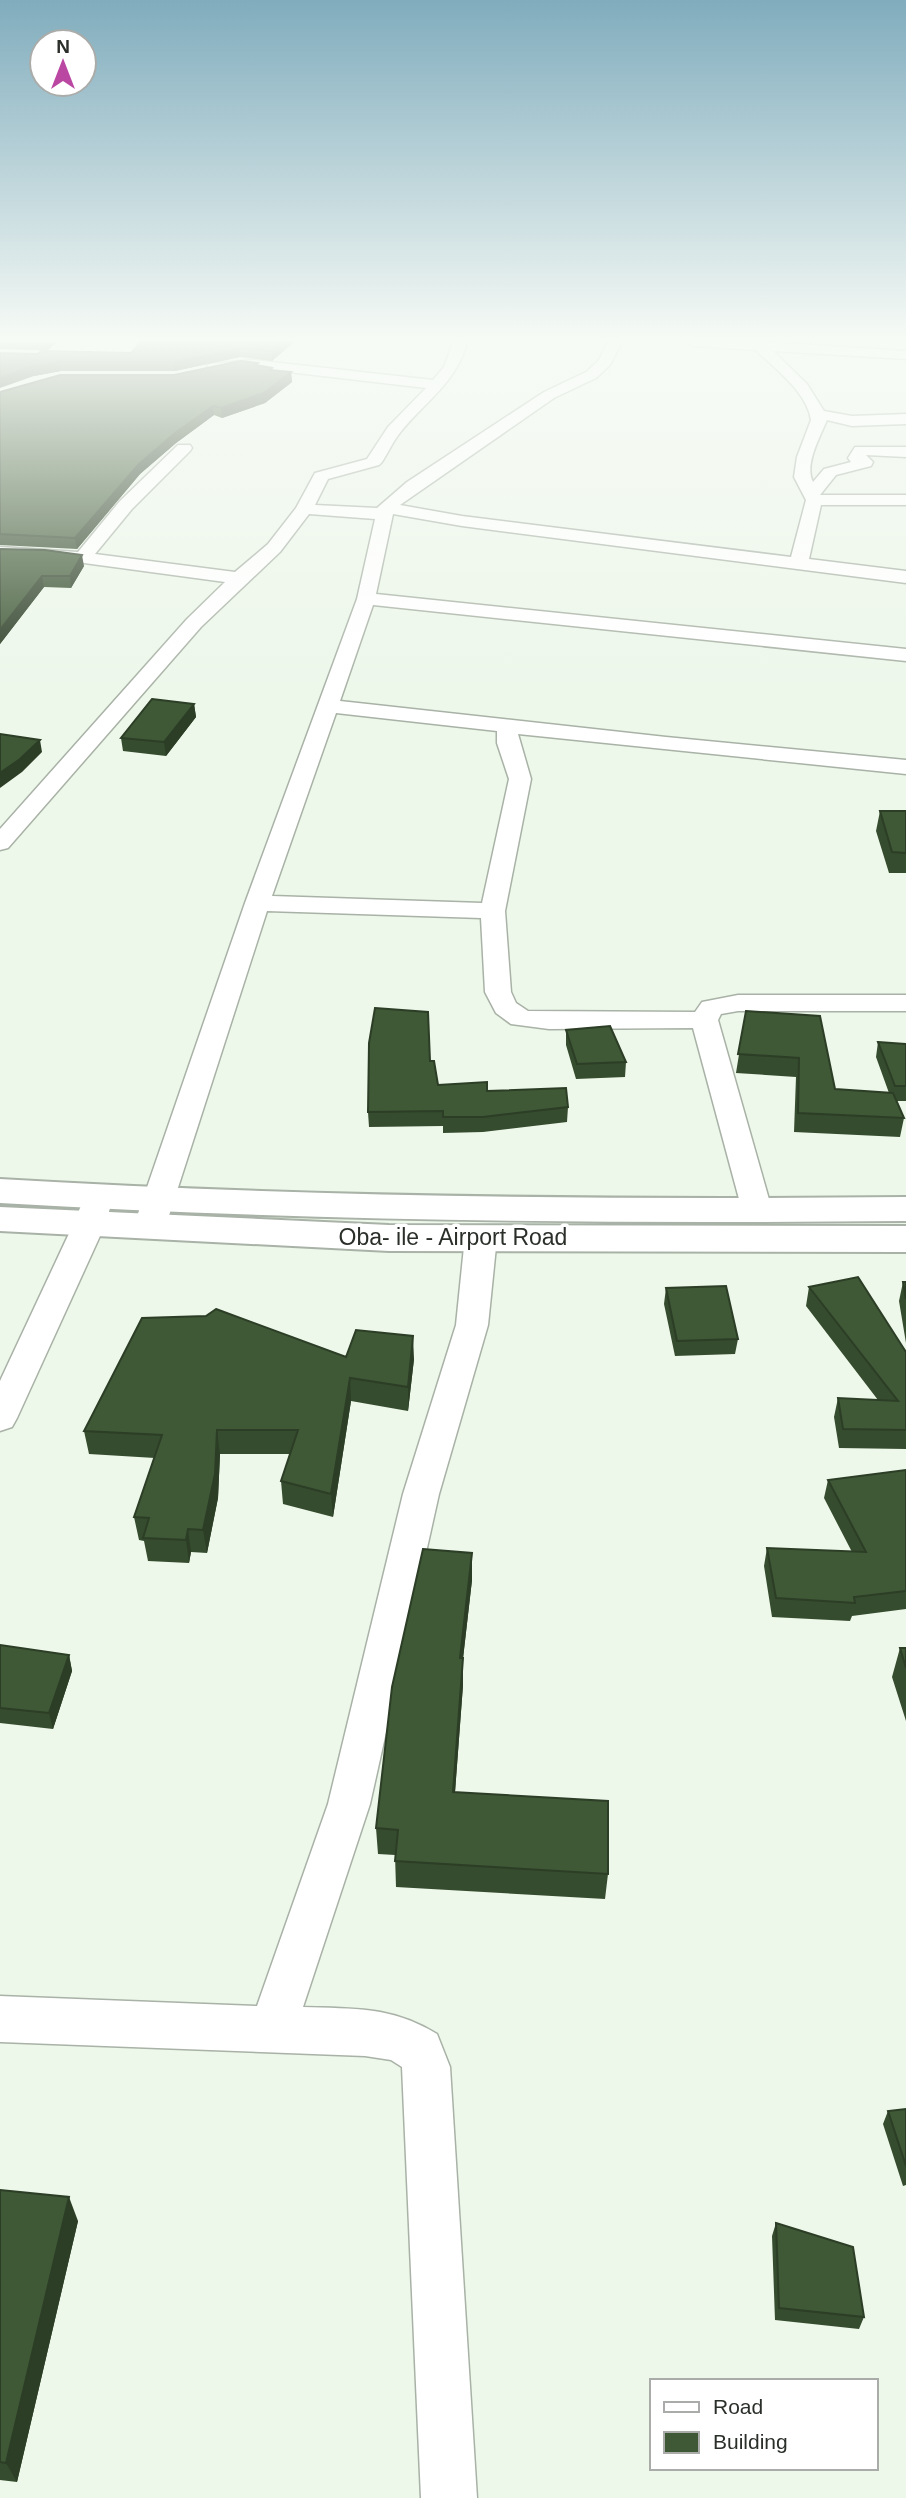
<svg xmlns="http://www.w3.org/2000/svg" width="906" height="2498" font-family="Helvetica,sans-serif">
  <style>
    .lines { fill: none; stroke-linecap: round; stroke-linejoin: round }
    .minor-casing { stroke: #a9b2a6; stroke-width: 3 }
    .major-casing { stroke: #a9b2a6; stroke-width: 4 }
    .minor { fill: #fff; fill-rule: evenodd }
    .major { fill: #fff; fill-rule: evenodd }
    .wall { fill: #364c2e }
    .shaded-wall { fill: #2c3e26 }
    .building { fill: #3f5836; stroke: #2c3e26; stroke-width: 2 }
    .labels { text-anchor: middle; stroke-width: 7; stroke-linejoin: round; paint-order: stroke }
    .street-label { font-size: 23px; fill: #2b2f2a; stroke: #fff }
  </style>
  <rect width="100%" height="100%" fill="#edf7ea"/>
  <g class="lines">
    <defs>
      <path id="minor" d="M453 342H467C457 383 423 403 399 434 392 443 388 453 382 462L379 465 328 479 315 505 377 508 407 482 544 392 586 372 599 360 608 342H622L610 365 596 378 554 398 400 505 462 516 791 557 806 500 794 477 797 457 811 420C807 392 775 369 756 350L694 346 687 342H766L906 351V359L773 351 807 384 824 411 852 416 906 414V424L852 426 827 420C820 437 804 465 813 482L824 469 851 462 848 458 855 447H906V457L866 455 873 462 871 466 836 475 820 495H906V505H821L809 559 906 571V583L462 526 393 514 376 594 906 649V661L373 605 340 701 666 737 906 760V774L518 734 531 779 505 911 511 992 516 1003 528 1011 695 1012 702 1002 738 995H906V1011H738L721 1014 718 1020 772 1210 768 1217 757 1220 746 1217 742 1210 693 1028 549 1029 511 1024 496 1013 485 992 481 918 267 911 165 1228 160 1235 149 1238 138 1235 133 1228 245 903 357 599 375 519 309 514 280 552 201 627 8 848 0 850V829L187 619 225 582 47 558 0 557V547L78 552 120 501 178 445H190L192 448 190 451 132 509 95 554 235 572 268 544 296 508 315 473 367 459 388 427 426 388 254 368 214 371 209 370 207 367 209 364 254 360 433 380 444 367ZM336 713 497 731V743L509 779 482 903 272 896Z
        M98 1188 109 1191 113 1198 105 1225 17 1418 12 1427 0 1431V1381L73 1225 87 1191Z
        M481 1227 492 1230 497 1237 488 1325 439 1494 370 1804 303 2007C355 2009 391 2006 437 2034L450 2067 477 2498H421L402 2067 391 2060 365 2056 0 2042V1996L257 2006 328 1804 403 1494 456 1325 465 1237 470 1230Z"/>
      <path id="major" d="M0 1179C302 1197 604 1200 906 1197V1221C604 1224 302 1221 0 1203Z
        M0 1207 389 1225 906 1226V1252L389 1251 0 1231Z"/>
    </defs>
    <use href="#minor" class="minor-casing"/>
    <use href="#major" class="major-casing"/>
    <use href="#minor" class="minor"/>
    <use href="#major" class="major"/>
  </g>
  <path class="wall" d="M0 342H57L47 351 131 353 141 342H294L272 361 240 357 175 371H61L34 376 37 354 41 352 38 350 0 349Z
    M258 366 272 370 291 372 292 382 265 403 222 418 214 415 176 443 140 474 77 549 0 545V392L174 375Z
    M0 549 84 566 71 588 44 587 0 644Z
    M194 704 196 717 166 756 123 751 121 738Z
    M880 811H906V873H889L876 831Z
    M746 1011 835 1089 889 1093 876 1057 878 1042 906 1044V1101H897L904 1118 900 1137 794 1132 796 1077 736 1073Z
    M566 1030 626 1062 625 1077 576 1079 566 1045Z
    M430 1061 438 1085 487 1091 568 1107 567 1122 483 1132 443 1133V1126L369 1127 368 1112Z
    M903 1282H906V1343L899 1301Z
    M809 1287 906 1352V1449L839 1448 834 1417 838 1398 878 1400 806 1306Z
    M666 1288 738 1339 735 1354 675 1356 664 1304Z
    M346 1357 414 1359 408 1411 351 1401 333 1517 283 1504 281 1481 290 1454H220L218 1498 207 1553 191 1552 189 1563 148 1561 144 1541 139 1540 134 1517 155 1458 89 1454 84 1431Z
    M906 1470V1609L852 1616 850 1621 772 1617 764 1566 767 1548 852 1552 824 1498 828 1480Z
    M472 1553V1580L463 1658V1685L455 1793 608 1874 605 1899 396 1887 395 1855 378 1854 376 1828Z
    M0 1645 69 1655 72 1671 53 1729 0 1723Z
    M900 1648H906V1721L892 1677Z
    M906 2109V2185L903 2186 883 2124 888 2111Z
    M0 2190 78 2221 17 2482 0 2480Z
    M776 2223 864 2317 859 2329 775 2320 772 2236Z"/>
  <path class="shaded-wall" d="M45 342H57L44 353 43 344Z
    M282 342H294L272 361V351Z
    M240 348V357L175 371 174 362Z
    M59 362 61 371 34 376 0 388V378L33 366Z
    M291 372 292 382 265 403 222 418 221 408Z
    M213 406 214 415 176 443 140 474 77 549 75 538 139 464 175 433Z
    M82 555 84 566 71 588 70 576Z
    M42 576 44 587 0 644V630Z
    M194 704 196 717 166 756 164 742Z
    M40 740 42 752 22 772 0 788V773Z
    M413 1336 414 1359 408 1411V1387Z
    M350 1378 351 1401 333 1517 331 1494Z
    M217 1430 220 1454 218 1498 207 1553 203 1530Z
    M188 1529 191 1552 189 1563 186 1540Z
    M472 1553V1580L460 1685V1658Z
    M69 1655 72 1671 53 1729 49 1713Z
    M463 1658V1685L453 1818V1792Z
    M69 2197 78 2221 17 2482 6 2463Z"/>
  <path class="building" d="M141 342H282L272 351 240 348 174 362H59L33 366 0 378V353L37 354 44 351 131 353Z
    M240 361 258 363 256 365 272 368 270 370 291 372 264 393 221 408 213 406 175 433 139 464 75 538 0 534V392L60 375H174Z
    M0 549 45 550 82 555 70 576H42L0 630Z
    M152 699 194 704 164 742 121 738Z
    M0 734 40 740 20 759 0 773Z
    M880 811H906V853L892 852Z
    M375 1008 428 1012 430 1061H434L438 1085 487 1082V1091L566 1088 568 1107 483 1117H443V1111L368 1112 369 1043Z
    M746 1011 820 1016 835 1089 893 1093 904 1118 798 1113 799 1058 738 1054Z
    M610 1026 626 1062 577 1064 566 1030Z
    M878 1042 906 1044V1086H895Z
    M858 1277 906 1352V1430L843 1429 838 1398 898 1401 809 1287Z
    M903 1282H906V1299Z
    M726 1286 738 1339 677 1341 666 1288Z
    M216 1309 346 1357 356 1330 413 1336 408 1387 350 1378 331 1494 281 1481 298 1430H217L215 1474 203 1530 188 1529 186 1540 143 1538 149 1518 134 1517 162 1435 84 1431 142 1318 206 1316Z
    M906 1470V1591L854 1597 855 1603 776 1598 767 1548 866 1552 828 1480Z
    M423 1549 472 1553 460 1658H463L453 1792 608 1801V1874L395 1861 398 1830 376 1828 392 1687Z
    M0 1645 69 1655 49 1713 0 1708Z
    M900 1648H906V1668Z
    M906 2109V2166L888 2111Z
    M0 2190 69 2197 6 2463 0 2462Z
    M776 2223 853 2247 864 2317 779 2308Z"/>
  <linearGradient id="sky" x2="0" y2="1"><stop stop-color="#80acbd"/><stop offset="0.49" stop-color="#f7fbf6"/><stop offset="1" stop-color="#f7fbf6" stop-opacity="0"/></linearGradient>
  <rect width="906" height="692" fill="url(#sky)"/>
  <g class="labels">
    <g class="street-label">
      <text x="453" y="1245">Oba- ile - Airport Road</text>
    </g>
  </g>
  <rect x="650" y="2379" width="228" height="91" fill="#ffffff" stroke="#aaacaa" stroke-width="2"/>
  <rect x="664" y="2402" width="35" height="10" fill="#ffffff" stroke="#aaacaa" stroke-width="2"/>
  <text x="713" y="2414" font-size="21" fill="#2b2f2a">Road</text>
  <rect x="664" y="2432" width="35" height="21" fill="#3f5836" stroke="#aaacaa" stroke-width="2"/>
  <text x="713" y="2449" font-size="21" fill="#2b2f2a">Building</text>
  <g transform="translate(63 63)"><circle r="33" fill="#ffffff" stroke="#aaacaa" stroke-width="2"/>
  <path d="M0-5L12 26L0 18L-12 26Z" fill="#ba48a2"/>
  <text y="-10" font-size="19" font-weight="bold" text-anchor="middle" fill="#2b2f2a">N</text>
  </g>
</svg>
